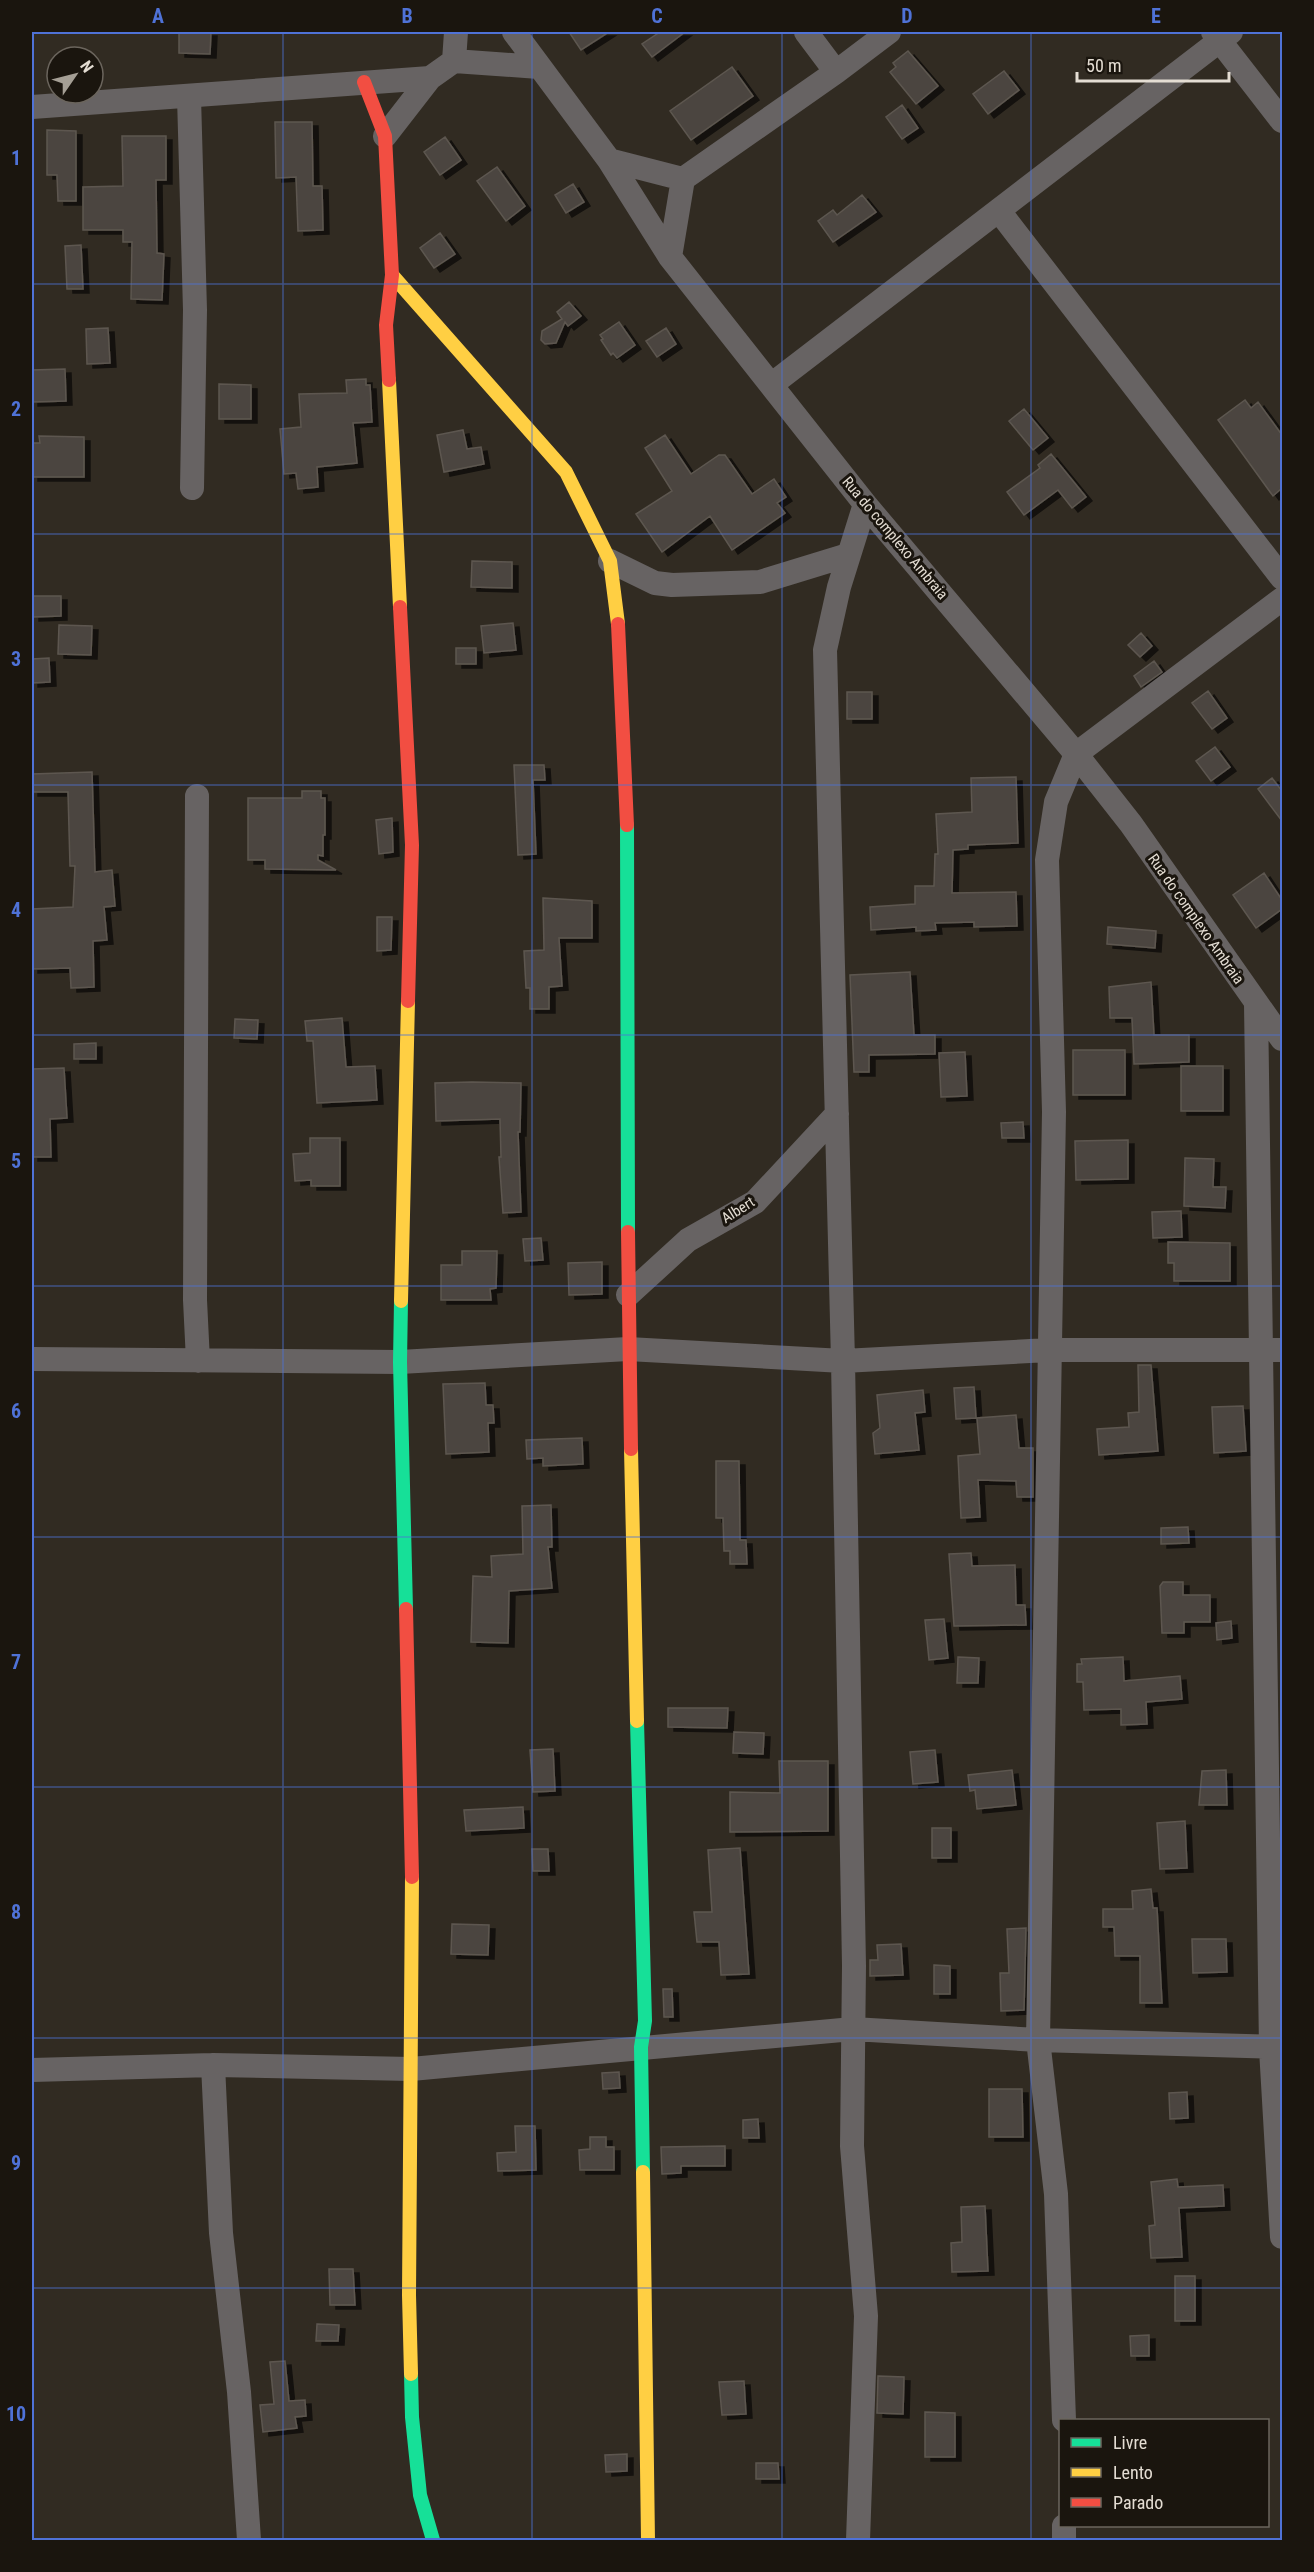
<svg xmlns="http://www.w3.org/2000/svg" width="1314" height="2572" font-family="'Roboto Condensed',sans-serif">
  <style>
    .building { fill: #4b453f; stroke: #5d5750; stroke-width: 1.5; filter: url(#shadow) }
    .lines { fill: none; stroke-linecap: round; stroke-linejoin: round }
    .street { stroke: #676363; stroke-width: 24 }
    .fast { stroke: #16e098; stroke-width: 14 }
    .slow { stroke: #ffcf43; stroke-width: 14 }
    .jam { stroke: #f24e42; stroke-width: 14 }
    .grid { fill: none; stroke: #4f72d7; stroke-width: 1.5; stroke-opacity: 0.55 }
    .labels { text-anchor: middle; stroke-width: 6; stroke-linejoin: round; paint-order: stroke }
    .street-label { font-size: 15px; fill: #e4ddd3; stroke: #1a150e }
    .neatline { fill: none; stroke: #4f72d7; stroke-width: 2 }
    .grid-label { font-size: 20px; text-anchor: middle; font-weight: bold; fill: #4f72d7 }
  </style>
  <defs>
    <filter id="shadow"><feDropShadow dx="6" dy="4" stdDeviation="0" flood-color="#0009"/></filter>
  </defs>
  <rect width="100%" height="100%" fill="#312b22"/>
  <path class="building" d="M179 32H211L210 54 179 53Z
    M569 32H609L581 50Z
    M660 32H685L652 57 642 44Z
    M908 51 938 86 916 104 890 72 896 67 893 63Z
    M732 67 753 96 691 140 670 111Z
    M1004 71 1019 90 988 114 973 94Z
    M902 105 918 128 902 139 886 117Z
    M275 122H312L313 186H322L323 230 298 231 296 177 276 178Z
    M47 130 76 131V201H58L57 175H47Z
    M122 136H166V180H156L157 253 164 254 162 300 131 299 132 242H123V230H83V187L123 186Z
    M445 137 461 160 440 175 424 152Z
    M497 167 525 206 506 221 477 181Z
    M573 184 584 202 566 213 555 195Z
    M862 195 876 212 833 242 818 221 833 210 837 215Z
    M440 233 455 254 434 268 420 248Z
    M81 245 83 289H67L65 246Z
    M569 302 581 316 568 326 565 322 556 343 545 344 541 340 542 331 562 319 557 312Z
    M619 322 635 345 617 358 613 353 611 355 601 340 603 339 600 335Z
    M108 328 110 363 87 364 86 329Z
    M666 328 676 344 657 357 646 341Z
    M65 369 66 401 32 402V370Z
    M366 379V385H370L372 422 353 423 357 463 317 467 318 487 298 489 296 473 284 474 280 429 301 427 299 394 347 393 346 380Z
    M219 384 251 385V419H219Z
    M1245 400 1251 408 1258 402 1282 435V488L1273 496 1218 420Z
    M1024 409 1048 438 1033 450 1009 421Z
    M463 430 467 449 481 447 484 464 444 472 437 435Z
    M665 435 691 474 719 455H725L752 494 774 479 786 497 777 503 785 513 732 550 710 516 662 552 636 514 672 491 645 448Z
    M39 436 84 437V477H32V443H40Z
    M1051 454 1086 497 1072 508 1058 490 1024 515 1007 492 1040 468 1038 465Z
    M472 561 512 562V588L471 587Z
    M33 596H61V616L33 617Z
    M513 623 516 650 484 653 481 626Z
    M59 625 92 626 91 655 58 654Z
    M1141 633 1152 646 1140 657 1128 645Z
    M456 648H476V664H456Z
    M49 658 50 682 32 683V659Z
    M1154 661 1162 672 1141 687 1134 676Z
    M1208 691 1227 718 1212 729 1192 703Z
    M847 692H872V719H847Z
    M1215 747 1230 767 1211 781 1196 761Z
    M514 765H544L545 780H533L536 854 518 855Z
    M92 772 95 872 112 870 115 906 104 907 107 940 93 941 94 987 71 988 70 968 32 969V909L73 907 75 866H70L68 792H32V774Z
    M1016 777 1018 843 968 845V849L953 850 952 893 1016 892 1017 926 974 927V922L935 923 936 930 916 931V927L871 930 870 907 915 904V886H934L935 854H938L936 814 972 812 971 778Z
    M1272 778 1282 791V821L1258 789Z
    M302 791H321V798H325V835H323V856L318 855V860L336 870 265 869V860H248V798H302Z
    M392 818 393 852 379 854 376 820Z
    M1264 873 1282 900V909L1256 928 1233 895Z
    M543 898 592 901V938H559L562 986 549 987V1009H530V988H526L524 951 544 950Z
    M377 917H392L391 950 377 951Z
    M1108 927 1156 931 1155 948 1107 944Z
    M910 972 914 1035H935V1054L869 1055V1072H854L850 975Z
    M1151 982 1154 1035H1189V1062L1134 1064 1132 1018H1110L1109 987Z
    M342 1018 346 1067 375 1066 377 1100 317 1103 313 1041H307L305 1021Z
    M235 1019 258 1020 257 1039 234 1038Z
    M96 1043V1059H74V1044Z
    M1073 1050H1125V1095H1073Z
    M965 1052 967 1096 941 1097 939 1053Z
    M1181 1066H1223V1111H1181Z
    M64 1068 67 1118 50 1119 51 1157H32V1069Z
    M472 1082 521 1083 520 1132H518L521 1212 503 1213 499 1157H501L500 1119 436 1121 435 1083Z
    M1023 1122 1024 1138H1002L1001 1123Z
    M310 1138H340V1186H311V1180L295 1181 293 1154 310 1153Z
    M1128 1140V1179L1076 1180 1075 1141Z
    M1185 1158 1214 1159 1213 1187H1226L1225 1208 1184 1206Z
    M1181 1211 1182 1237 1153 1238 1152 1212Z
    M541 1238 543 1260 525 1261 523 1239Z
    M1168 1242 1230 1243V1281H1174V1263H1168Z
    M462 1251H497L496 1288 490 1289 491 1300H441V1265H462Z
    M602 1262V1294L569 1295 568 1263Z
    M1138 1365H1151L1158 1451 1099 1455 1097 1429 1129 1427 1128 1413 1139 1412Z
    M485 1383 486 1405H493L494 1423H488L489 1452 446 1454 443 1384Z
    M974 1387 976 1418 956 1419 954 1388Z
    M923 1390 925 1412 915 1413 919 1450 875 1454 873 1433 880 1428 877 1395Z
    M1243 1406 1246 1451 1214 1453 1212 1407Z
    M1016 1415 1019 1448H1033V1497H1017L1016 1481 978 1480 980 1517 961 1518 958 1456 980 1454 977 1418Z
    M582 1438 583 1464 543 1466V1458L527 1459 526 1440Z
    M716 1461H739L740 1540H746L747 1564H730V1551H724L723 1518H716Z
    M551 1505 552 1547H548L552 1588 509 1591 508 1643 471 1642 473 1576 492 1577 491 1556 523 1554 522 1506Z
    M1188 1527 1189 1543 1161 1544V1528Z
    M971 1553 972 1566 1015 1565 1016 1605H1025L1026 1625 954 1626 949 1554Z
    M1163 1582H1183V1595H1210V1622H1184V1633H1162L1160 1586Z
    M944 1619 948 1658 929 1660 925 1620Z
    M1231 1621 1232 1638 1217 1640 1216 1623Z
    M958 1657 979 1658 978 1683H957Z
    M1123 1657 1124 1681 1180 1676 1182 1699 1146 1702 1147 1724 1121 1725V1709L1084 1710 1083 1682H1077V1664H1082L1081 1659Z
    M668 1708H728L727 1728 668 1727Z
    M734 1732 764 1733 763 1754 733 1753Z
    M553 1749 555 1791 533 1792 530 1750Z
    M935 1750 938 1782 913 1784 910 1752Z
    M779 1761H828V1831L730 1832V1792L780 1793Z
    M1012 1770 1016 1805 977 1809 975 1790 970 1791 968 1775Z
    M1226 1770 1227 1805H1199L1202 1771Z
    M523 1807 524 1828 466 1831 464 1810Z
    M1185 1821 1187 1868 1160 1869 1157 1823Z
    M932 1828H951V1858H932Z
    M740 1848 749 1974 721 1975 719 1942H697L694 1912H712L708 1850Z
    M532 1849H548L549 1871H533Z
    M1151 1889 1153 1908H1157L1162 2003H1140V1956H1115L1114 1927H1103V1909H1133L1132 1891Z
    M452 1924 489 1925 488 1955 451 1954Z
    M1026 1928 1024 2010 1001 2011 1000 1973H1009L1007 1929Z
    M1192 1939H1226L1227 1972 1193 1973Z
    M901 1944 903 1975 870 1976V1960H878L877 1945Z
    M934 1965 950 1966V1994H934Z
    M663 1989H672L673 2017H664Z
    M619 2072 620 2088 603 2089 602 2073Z
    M989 2089H1022L1023 2137H989Z
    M1187 2092 1188 2118 1170 2119 1169 2093Z
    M758 2119 759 2138H743V2120Z
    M515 2126H535L536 2170 498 2171 497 2153 516 2152Z
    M590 2137H606V2147H614V2170H580L579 2150 590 2149Z
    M725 2146V2166H681V2173L662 2174 661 2147Z
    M1177 2179 1178 2187 1223 2185 1224 2206 1179 2208 1182 2257 1151 2258 1149 2226 1155 2225 1151 2182Z
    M985 2206 988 2271 952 2272 951 2243 962 2242 961 2207Z
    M329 2269H353L355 2305H330Z
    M1175 2276H1195V2321H1175Z
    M317 2324 339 2325 338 2341H316Z
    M1149 2335V2356H1131L1130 2336Z
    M285 2361 289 2401 305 2400 306 2416 295 2417 297 2428 263 2432 260 2405 274 2404 270 2362Z
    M878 2376 904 2377 903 2414 877 2413Z
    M744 2381 746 2414 722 2415 719 2382Z
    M925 2412 955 2413V2457H925Z
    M627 2454V2471L606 2472 605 2455Z
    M756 2463H778L779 2479H756Z"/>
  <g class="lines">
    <path class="street" d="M514 32 609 160 670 257 865 504 1076 754 1131 824 1282 1039
      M806 32 836 72
      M1213 32 1282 121
      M454 61 456 32
      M189 97 195 310 192 488
      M32 107 430 78
      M385 136 430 78 454 61 539 67
      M609 160 683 179
      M999 211 1282 578
      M670 257 683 179 836 72 889 32
      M771 385 1231 32
      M610 561 655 583 672 585 760 582 848 555
      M197 796 195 1300 198 1361
      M1256 1004 1271 2049 1282 2237
      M628 1295 688 1240 755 1202 837 1114
      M32 1359 400 1362 628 1349 843 1361 1049 1350H1282
      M213 2065 221 2233 239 2392 249 2540
      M32 2070 213 2065 411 2069 853 2029 1038 2040 1282 2047
      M1064 2420 1056 2194 1038 2040 1054 1112 1047 860 1056 802 1076 754 1282 599
      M858 2540 866 2316 852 2146 854 1966 843 1361 825 650 839 587 865 504
      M1064 2540V2526"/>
    <path class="fast" d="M627 825 628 1232
      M401 1301 400 1362 406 1609
      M637 1721 645 2021 641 2047 643 2172
      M411 2374 412 2417 420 2495 433 2540"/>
    <path class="slow" d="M392 275 566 472 610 561 618 624
      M389 380 400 607
      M401 1301 408 1001
      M631 1449 637 1721
      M643 2172 648 2540
      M411 2374 409 2295 412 1877"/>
    <path class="jam" d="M364 82 385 136 392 275 386 325 389 380
      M400 607 412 845 408 1001
      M618 624 627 825
      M628 1232 631 1449
      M406 1609 412 1877"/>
  </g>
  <path class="grid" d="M283 32V2540M532 32V2540M782 32V2540M1031 32V2540M32 284H1282M32 534H1282M32 785H1282M32 1035H1282M32 1286H1282M32 1537H1282M32 1787H1282M32 2038H1282M32 2288H1282"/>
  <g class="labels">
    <g class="street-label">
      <text transform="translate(895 538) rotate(50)" y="5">Rua do complexo Ambraia</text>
      <text transform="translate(1196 919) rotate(55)" y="5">Rua do complexo Ambraia</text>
      <text transform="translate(738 1210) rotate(-32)" y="5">Albert</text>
    </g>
  </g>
  <rect width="1314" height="2572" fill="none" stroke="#1a150e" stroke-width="66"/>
  <rect x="1059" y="2419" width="210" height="108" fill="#1a150e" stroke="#6b655d" stroke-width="1.5"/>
  <rect x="1071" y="2438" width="30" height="9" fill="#16e098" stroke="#6b655d" stroke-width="1.5"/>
  <text x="1113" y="2449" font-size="18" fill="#e4ddd3">Livre</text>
  <rect x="1071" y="2468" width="30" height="9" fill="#ffcf43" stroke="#6b655d" stroke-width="1.5"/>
  <text x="1113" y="2479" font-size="18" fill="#e4ddd3">Lento</text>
  <rect x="1071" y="2498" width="30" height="9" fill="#f24e42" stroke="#6b655d" stroke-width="1.5"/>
  <text x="1113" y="2509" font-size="18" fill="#e4ddd3">Parado</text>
  <g transform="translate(75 75) rotate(55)"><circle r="28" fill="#1a150e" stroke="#6b655d" stroke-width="1.5"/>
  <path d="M0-4.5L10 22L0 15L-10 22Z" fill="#a59f95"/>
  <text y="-9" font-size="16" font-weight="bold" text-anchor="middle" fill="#e4ddd3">N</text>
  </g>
  <path d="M1077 72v9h152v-9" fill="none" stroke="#e4ddd3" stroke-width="3"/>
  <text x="1086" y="72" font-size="18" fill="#e4ddd3" stroke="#1a150e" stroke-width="4.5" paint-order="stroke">50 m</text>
  <rect x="33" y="33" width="1248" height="2506" class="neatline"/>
  <g class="grid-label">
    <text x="158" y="23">A</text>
    <text x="407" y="23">B</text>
    <text x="657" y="23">C</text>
    <text x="907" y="23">D</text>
    <text x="1156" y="23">E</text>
    <text x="16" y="165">1</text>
    <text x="16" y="416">2</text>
    <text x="16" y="666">3</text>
    <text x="16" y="917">4</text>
    <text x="16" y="1168">5</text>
    <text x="16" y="1418">6</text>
    <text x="16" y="1669">7</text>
    <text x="16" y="1919">8</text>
    <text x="16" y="2170">9</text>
    <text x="16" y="2421">10</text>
  </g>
</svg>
